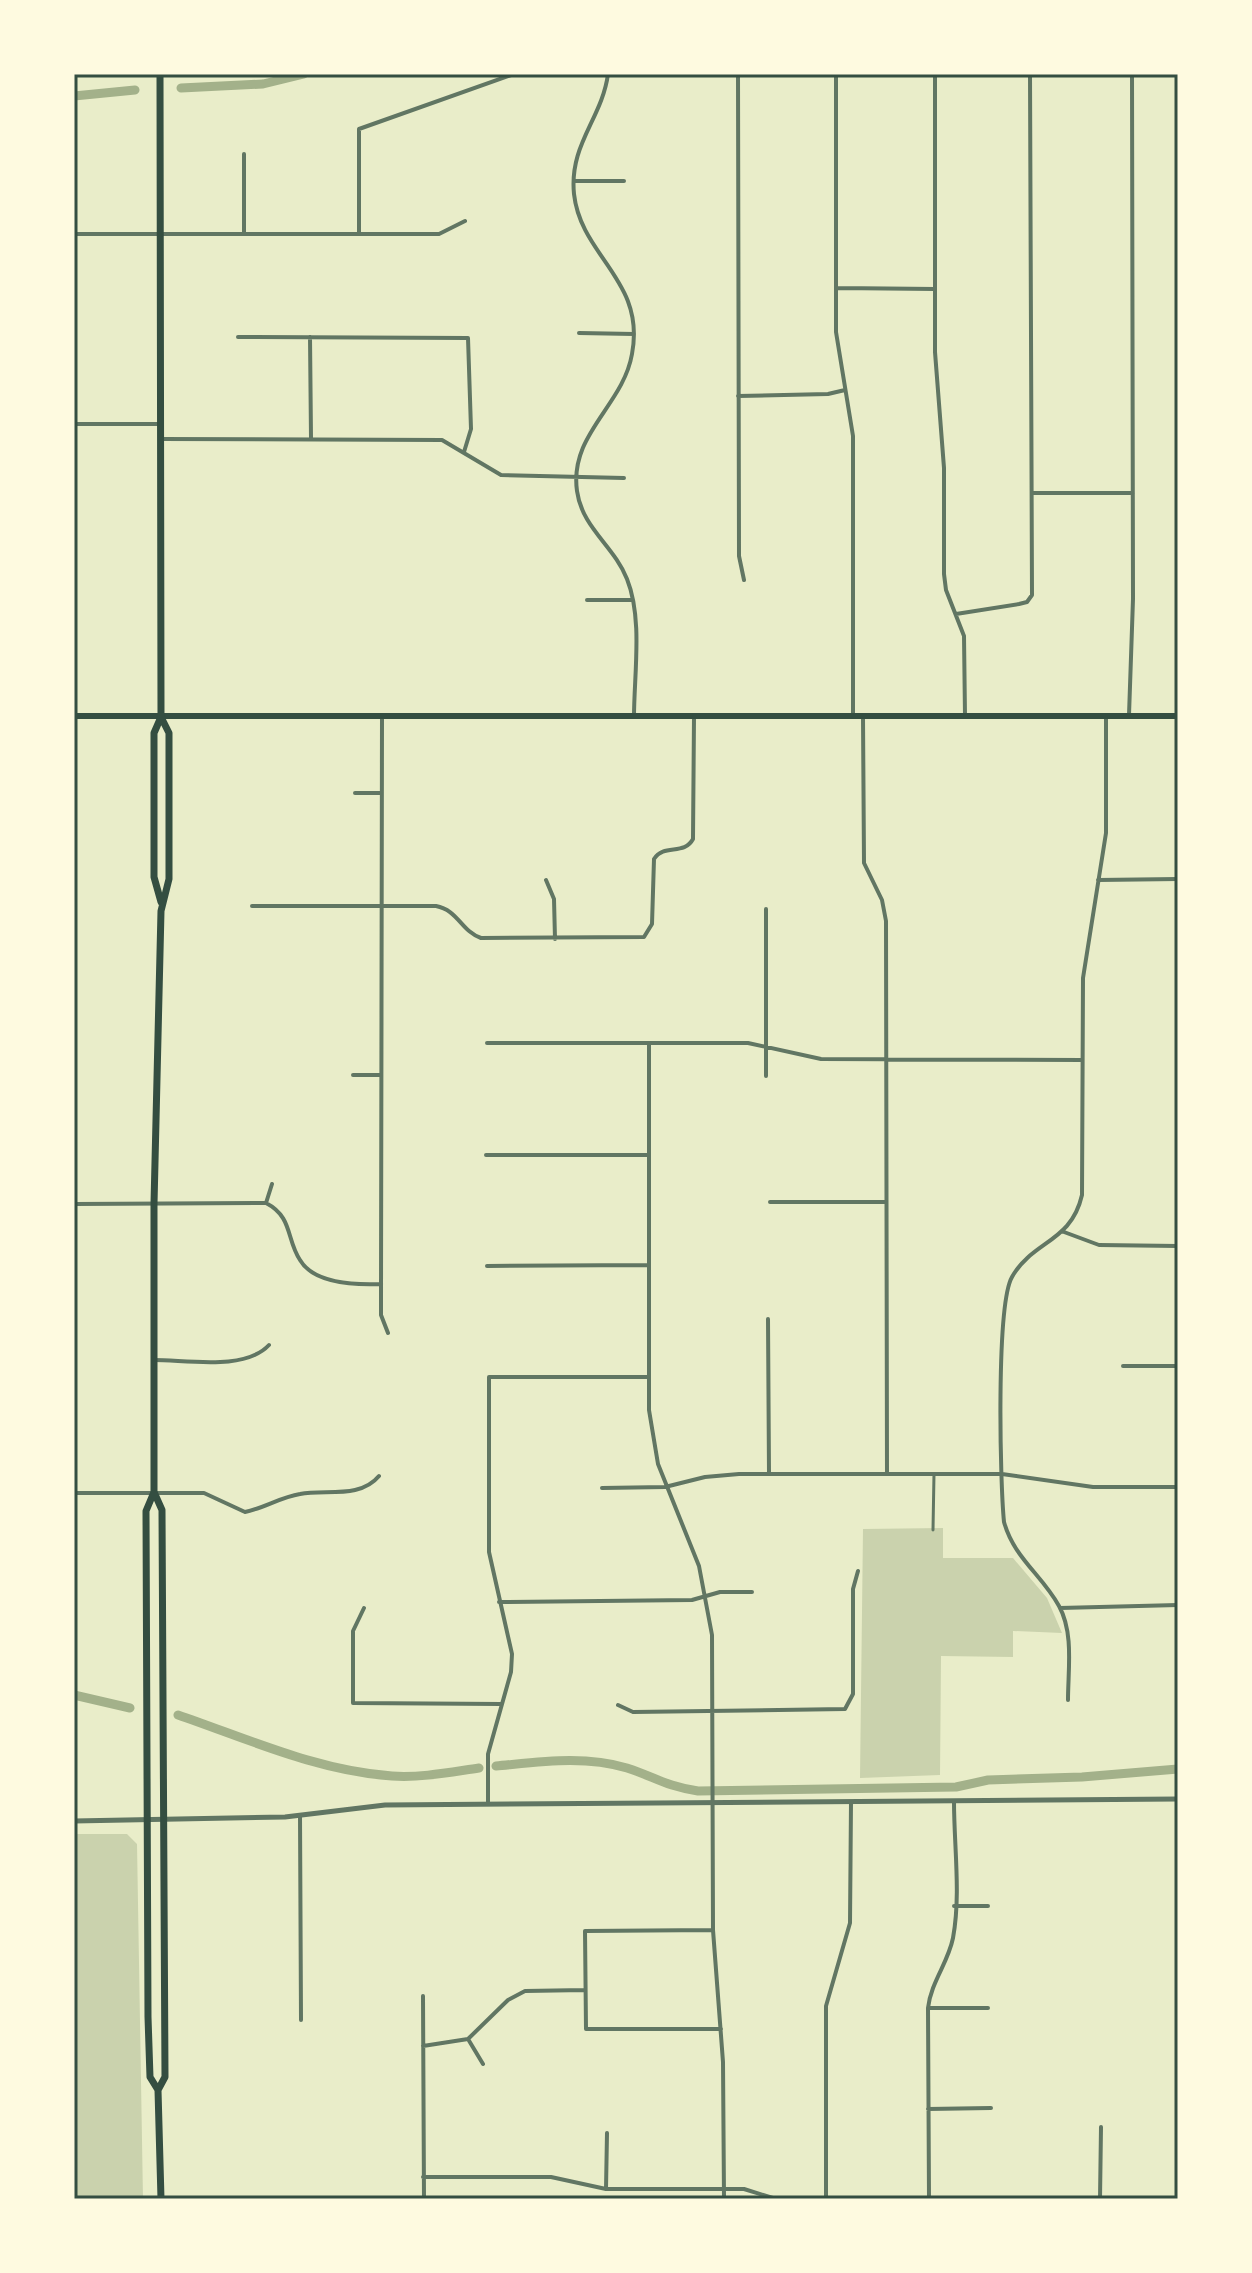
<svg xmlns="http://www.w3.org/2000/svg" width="1252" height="2273" font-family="Lato,sans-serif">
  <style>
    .green { fill: #cad2ad }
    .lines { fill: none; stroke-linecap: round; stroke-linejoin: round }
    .canal { stroke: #a3b18a; stroke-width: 9 }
    .pedestrian { stroke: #617663; stroke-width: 3 }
    .minor { stroke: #617663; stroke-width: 4 }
    .tertiary { stroke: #617663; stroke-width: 5 }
    .secondary { stroke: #344e41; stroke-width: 6 }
    .primary { stroke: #344e41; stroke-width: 7 }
    .neatline { fill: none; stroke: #344e41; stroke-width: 3 }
  </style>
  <rect width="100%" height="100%" fill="#e9edc9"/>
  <path class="green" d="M943 1528V1558H1013L1047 1598 1062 1633 1013 1631V1657L941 1656 940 1775 860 1778 863 1529Z
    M74 1834H127L137 1844 143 2199H74Z"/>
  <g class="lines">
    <path class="canal" d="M181 88 263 84 304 74
      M74 96 135 90
      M74 1695 130 1708
      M178 1715C248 1739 318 1771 392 1776 421 1778 451 1772 479 1768
      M496 1766C539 1762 584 1755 627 1768 655 1777 665 1786 698 1791L956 1787 988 1780 1082 1777 1178 1769"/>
    <path class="pedestrian" d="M933 1530 934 1474"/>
    <path class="minor" d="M608 74C602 119 569 144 574 194 581 257 646 280 632 354 623 406 569 434 577 491 582 528 614 546 627 579 643 619 634 674 634 717
      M738 74 739 556 744 580
      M836 74V332L853 436V717
      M935 74V352L944 468V574L946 590 964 636 965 716
      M244 154V234
      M574 181H624
      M74 234H439L465 221
      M359 234V129L514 74
      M837 288 935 289
      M579 333 634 334
      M238 337 468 338 471 429 464 452
      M310 337 311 438
      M738 396 828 394 845 390
      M74 424H161
      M161 439 442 440 501 475 624 478
      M1032 493H1133
      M587 600H633
      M956 614 1019 604 1027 602 1032 595 1030 74
      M1129 715 1133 599 1132 74
      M382 717 381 1297V1315L388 1333
      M863 717 864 863 882 900 886 921 887 1474
      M355 793H381
      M546 880 554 899 555 939
      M1098 880 1178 879
      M252 906H436C458 910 461 931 481 938L644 937 652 924 654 859C664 843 684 856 693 839L694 717
      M766 909V1076
      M487 1043H748L821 1059 1082 1060
      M649 1043V1410L658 1464 699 1566 712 1635 713 1930 723 2062 724 2199
      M353 1075H381
      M74 1113 75 1493
      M486 1155H649
      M770 1202H886
      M266 1203 272 1184
      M75 1204 266 1203C293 1217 286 1239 300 1260 314 1284 356 1285 381 1284
      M1064 1232 1099 1245 1178 1246
      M487 1266 649 1265
      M768 1319 769 1474
      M154 1360C187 1360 245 1371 269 1345
      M1123 1366H1178
      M602 1488 665 1487 705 1477 739 1474H1002L1093 1487H1178
      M76 1493H204L245 1512C264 1508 281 1497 300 1494 326 1489 360 1499 379 1476
      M499 1602 692 1600 720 1592H752
      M364 1608 353 1631V1703L501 1704
      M1060 1608 1178 1605
      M1068 1700C1068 1670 1074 1633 1059 1606 1042 1575 1014 1558 1004 1522 1000 1482 996 1305 1012 1277 1033 1240 1071 1243 1082 1195L1083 978 1106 833V716
      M618 1705 633 1712 845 1709 853 1694V1589L858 1571
      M488 1804V1754L511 1672 512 1654 489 1552V1377H649
      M300 1815 301 2020
      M954 1906H988
      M713 1930 585 1931 586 2029H721
      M423 1996 424 2199
      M928 2008H988
      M468 2039 483 2064
      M423 2046 468 2039 508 2000 525 1991 585 1990
      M928 2109 991 2108
      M423 2177H551L606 2189H744L776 2199
      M606 2189 607 2133
      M826 2199V2006L850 1923 851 1802
      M929 2199 928 2008C931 1982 948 1963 953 1938 961 1895 954 1846 954 1802
      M1100 2199 1101 2127"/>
    <path class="tertiary" d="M74 1821 285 1817 385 1805 1178 1799"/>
    <path class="secondary" d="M74 716H1178"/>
    <path class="primary" d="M160 74 161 717 154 733V877L161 902
      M154 1492 162 1510 165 2077 158 2090 161 2199
      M158 2090 150 2077 148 2017 146 1511 154 1492V1204L161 911 169 879V733L161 717"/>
  </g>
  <rect width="1252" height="2273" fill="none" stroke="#fefae0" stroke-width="152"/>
  <rect x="76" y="76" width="1100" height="2121" class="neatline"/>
</svg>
